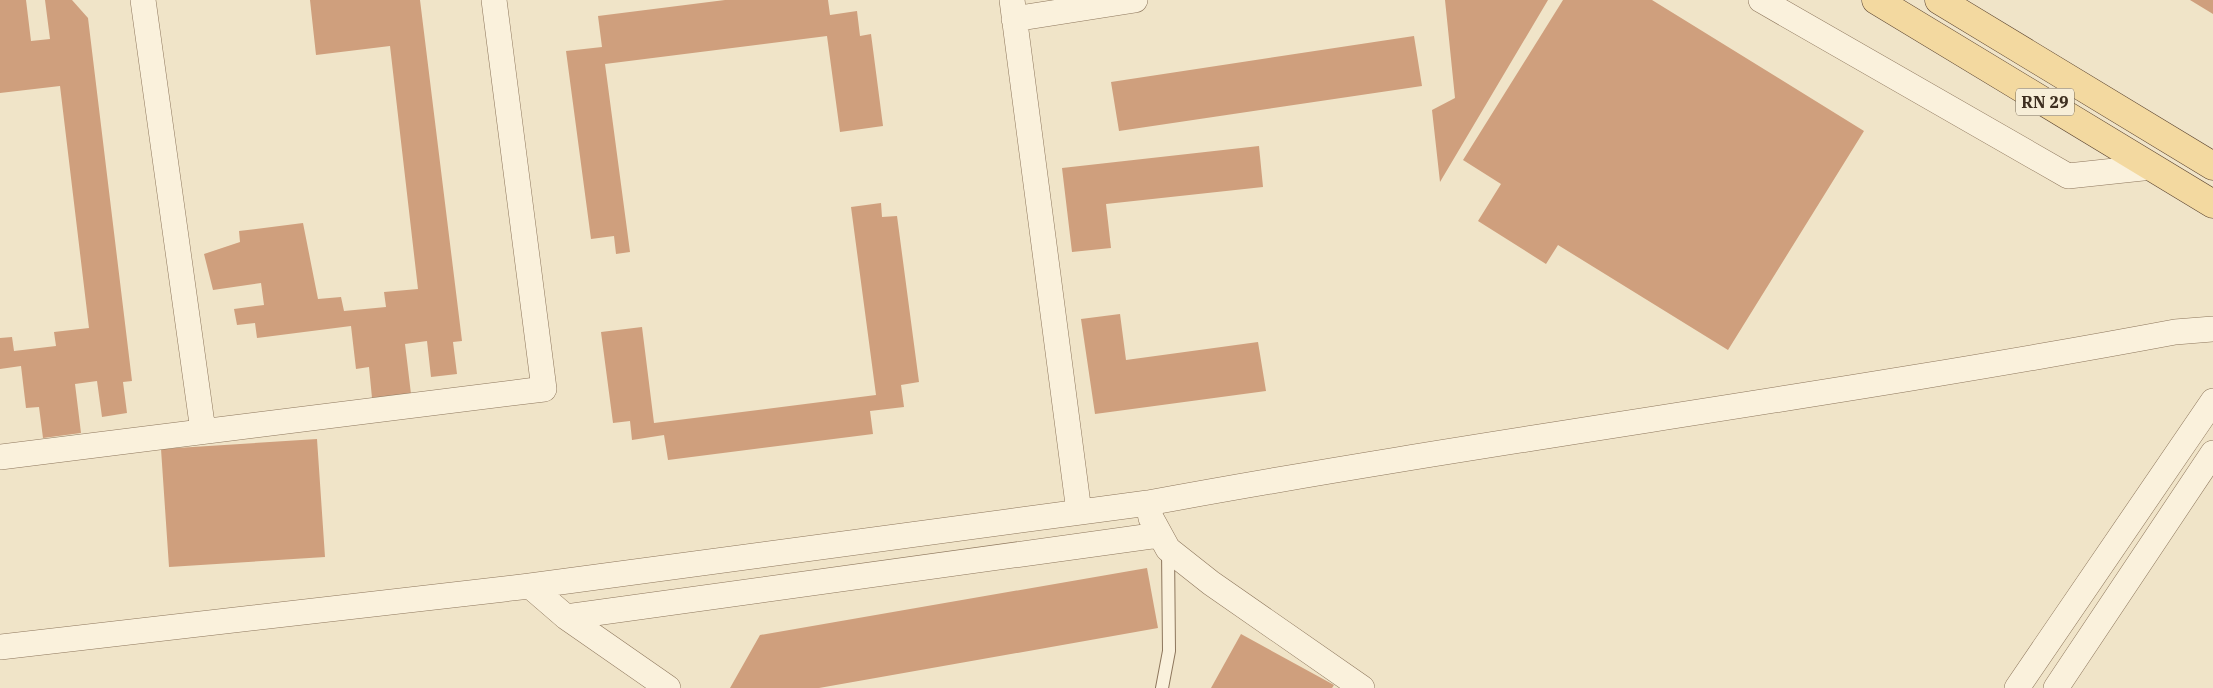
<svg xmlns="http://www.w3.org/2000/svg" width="2213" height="688" font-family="'IBM Plex Serif',serif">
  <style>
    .building { fill: #cf9f7d }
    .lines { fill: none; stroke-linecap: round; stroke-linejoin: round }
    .lane-casing { stroke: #8d765c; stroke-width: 14 }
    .street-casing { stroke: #8d765c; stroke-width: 26 }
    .primary-casing { stroke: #5b4430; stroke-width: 29 }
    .lane { stroke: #faf1dc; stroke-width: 12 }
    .street { stroke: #faf1dc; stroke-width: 25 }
    .primary { stroke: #f3d9a0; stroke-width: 28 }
    .labels { text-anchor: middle; stroke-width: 4.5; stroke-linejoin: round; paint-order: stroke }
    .shield { fill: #f7eed8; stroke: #756857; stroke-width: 1 }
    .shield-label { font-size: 16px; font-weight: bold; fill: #3d2e20 }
  </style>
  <rect width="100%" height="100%" fill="#f0e4c8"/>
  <path class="building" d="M0 0H26L31 41 50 39 45 0H72L88 18 132 381 123 382 127 413 102 417 97 381 75 384 81 433 43 438 39 407 26 408 21 366 0 369V338L12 337 14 351 56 346 54 332 89 328 60 86 0 93Z
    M310 0H420L462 341 453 342 457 374 431 377 427 341 405 344 411 394 372 398 369 367 356 369 351 326 257 338 255 323 237 325 234 309 264 305 261 283 213 290 204 254 240 242 239 231 303 223 318 299 341 297 344 311 386 307 384 292 418 289 390 46 316 55Z
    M725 0H828L830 15 857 11 860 36 871 34 883 126 840 132 827 36 605 64 630 252 616 254 614 236 591 239 566 51 602 47 598 16Z
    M1445 0H1548L1440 182 1432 110 1455 98Z
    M1563 0H1652L1864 131 1728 350 1558 245 1546 264 1478 221 1501 184 1463 160Z
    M2190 0H2213V14Z
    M1414 36 1422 86 1119 131 1111 82Z
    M1259 146 1263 187 1106 204 1111 248 1072 252 1062 168Z
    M881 203 882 217 897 216 919 382 901 385 904 407 870 411 873 434 668 460 664 435 632 440 630 421 613 423 601 332 642 327 654 423 876 395 851 207Z
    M1120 314 1126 360 1258 342 1266 391 1095 414 1081 319Z
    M317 439 325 557 169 567 161 449Z
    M1147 568 1158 628 819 688H730L760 635Z
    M1241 634 1334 685 1332 688H1211Z"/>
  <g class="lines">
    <defs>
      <path id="lane" d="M1162 688 1169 651 1168 549"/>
      <path id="street" d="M143 0 203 431
        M1012 0 1079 512
        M1761 0 2068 176 2152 167
        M1014 19 1135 0
        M0 457 544 389 494 0
        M566 617 1159 535
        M0 647 530 586
        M668 688 566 617 530 586 1148 503
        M1362 688 1211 583 1168 549 1151 518 1148 503C1489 440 1834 396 2175 332L2213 329
        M2017 688 2213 401
        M2056 688 2213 453"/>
      <path id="primary" d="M1876 0 2213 204
        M1939 0 2213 166"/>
    </defs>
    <use href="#lane" class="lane-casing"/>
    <use href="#street" class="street-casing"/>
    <use href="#primary" class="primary-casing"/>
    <use href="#lane" class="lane"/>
    <use href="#street" class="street"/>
    <use href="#primary" class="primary"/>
  </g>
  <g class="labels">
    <rect class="shield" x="2016" y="88.5" width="58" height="27" rx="4"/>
    <g class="shield-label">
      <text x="2045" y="108">RN 29</text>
    </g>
  </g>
</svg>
